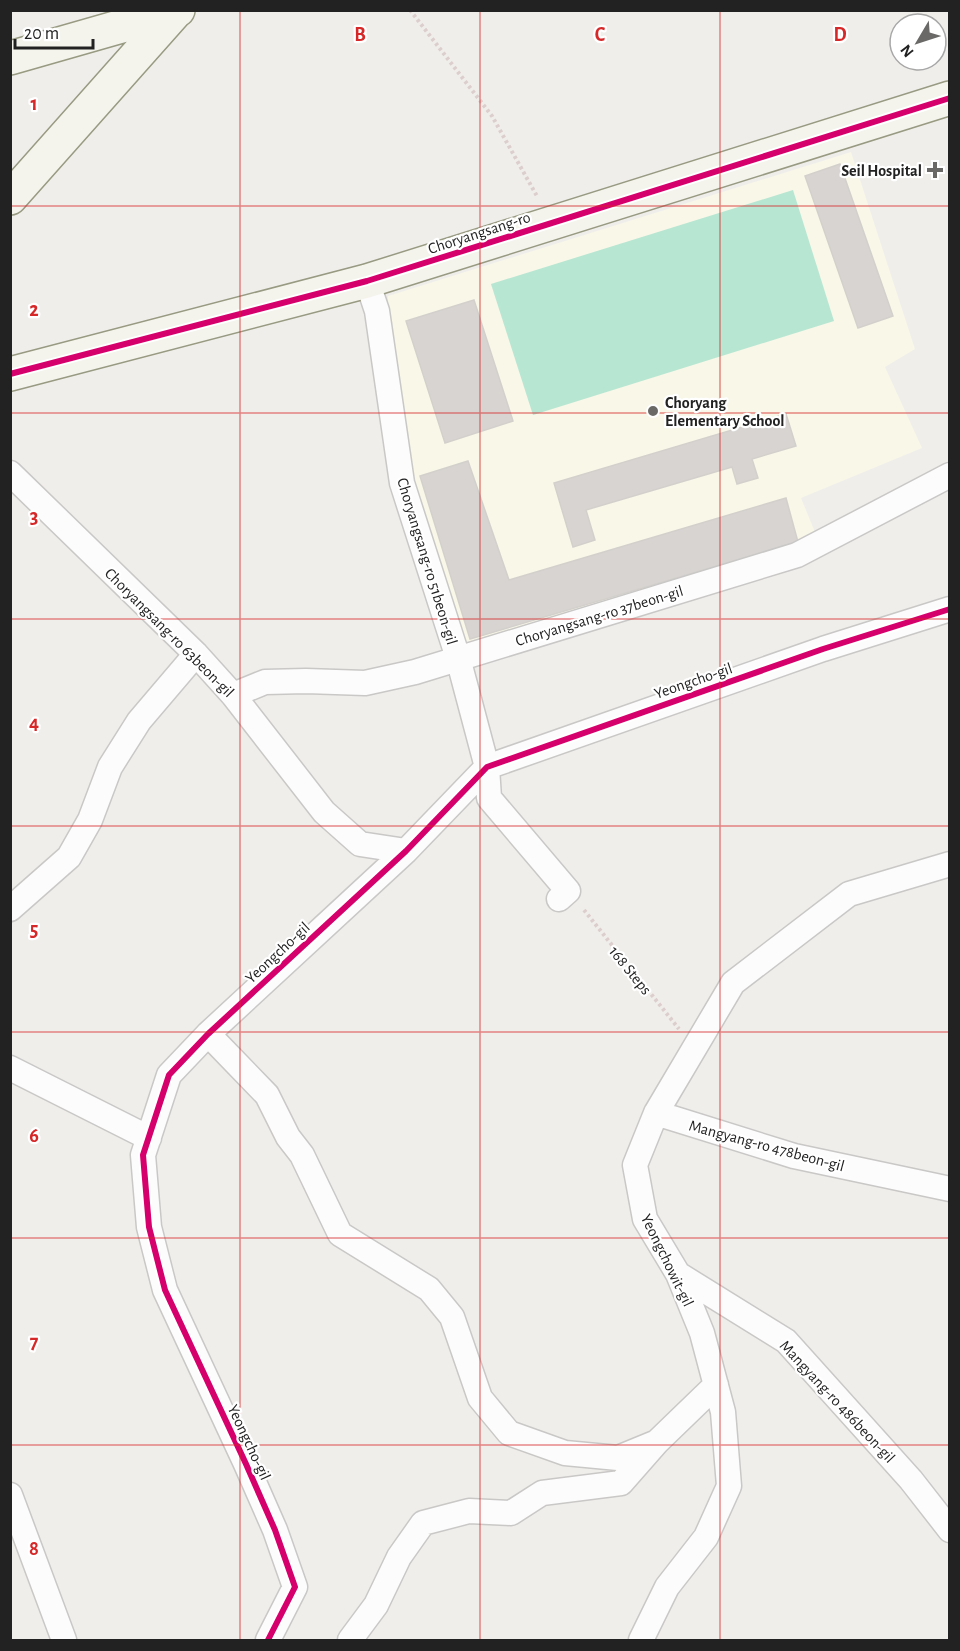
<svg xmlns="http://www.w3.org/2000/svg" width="960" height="1651" font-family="'Alegreya Sans',sans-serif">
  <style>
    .education { fill: #f8f7e8 }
    .pitch { fill: #b7e6d2 }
    .building { fill: #d7d4d2; stroke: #d3d0cc; stroke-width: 1.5 }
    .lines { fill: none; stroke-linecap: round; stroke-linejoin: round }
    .street-casing { stroke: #c9c8c7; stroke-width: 27 }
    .secondary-casing { stroke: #999a82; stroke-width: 36 }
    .path { stroke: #dccecd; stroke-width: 4; stroke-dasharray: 3 3; stroke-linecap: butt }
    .street { stroke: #fdfcfc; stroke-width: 24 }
    .secondary { stroke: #f4f4ed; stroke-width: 33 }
    .cycleway-casing { stroke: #fff; stroke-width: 10 }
    .cycleway { stroke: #d6006c; stroke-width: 6 }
    .grid { fill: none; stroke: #d62828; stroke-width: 1.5; stroke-opacity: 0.55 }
    .poi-dot { fill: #6a6968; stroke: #fff; stroke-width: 2 }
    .labels { text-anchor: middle; stroke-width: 4.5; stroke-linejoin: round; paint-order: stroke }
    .poi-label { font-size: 16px; font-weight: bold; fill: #222; stroke: #fff; text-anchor: end }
    .street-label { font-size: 16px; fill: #222; stroke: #fff }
    .grid-label { font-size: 20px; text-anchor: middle; font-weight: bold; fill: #d62828; stroke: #fff; stroke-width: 4.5; stroke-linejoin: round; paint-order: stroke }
  </style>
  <rect width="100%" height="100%" fill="#f0eeeb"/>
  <path class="education" d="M851 152 915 349 885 367 922 448 801 498 817 537 466 645 408 459 388 312V296Z"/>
  <path class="pitch" d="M793 190 834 321 533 415 491 284Z"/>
  <path class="building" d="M840 164 893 316 858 328 805 176Z
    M474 300 513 421 445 443 406 321Z
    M786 414 796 446 752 459 758 478 737 484 732 467 586 510 595 540 573 547 554 483Z
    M468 461 509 580 786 498 798 542 470 639 420 476Z"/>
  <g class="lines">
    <defs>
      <path id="street" d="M367 281 377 311 402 483 458 658 487 767 489 798 568 891 559 899
        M10 473 196 654 233 695 324 812 360 844 406 851
        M233 695 265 682 306 681 365 683 415 672 797 555 950 475
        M10 909 69 857 90 820 110 767 139 721 196 654
        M208 1034 267 1095 288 1137 302 1155 340 1234 429 1289 452 1317 480 1398 509 1433 565 1453 618 1458 657 1442
        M10 1068 149 1138
        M656 1113 794 1156 950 1189
        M678 1274 786 1341 911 1480 950 1530
        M10 1495 64 1640
        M268 1640 295 1587 275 1530 246 1464 165 1290 149 1227 143 1155 169 1075 208 1034 406 851 487 767 823 649 950 609
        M350 1640 376 1605 399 1557 423 1523 469 1511 511 1513 542 1493 621 1483 657 1442 716 1385
        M641 1640 667 1587 706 1537 729 1486 723 1412 702 1333 678 1274 645 1219 635 1165 656 1113 733 983 849 894 950 864"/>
      <path id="secondary" d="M10 58 178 10
        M10 198 177 10
        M10 374 367 281 950 98"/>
    </defs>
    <use href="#street" class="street-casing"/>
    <use href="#secondary" class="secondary-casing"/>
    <path class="path" d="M410 10 492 116 538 198
      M584 910 679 1029"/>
    <use href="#street" class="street"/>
    <use href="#secondary" class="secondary"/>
    <defs>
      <path id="cycleway" d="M10 374 367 281 950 98
        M268 1640 295 1587 275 1530 246 1464 165 1290 149 1227 143 1155 169 1075 208 1034 406 851 487 767 823 649 950 609"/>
    </defs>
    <use href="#cycleway" class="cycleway-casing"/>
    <use href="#cycleway" class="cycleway"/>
  </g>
  <path class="grid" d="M240 10V1640M480 10V1640M720 10V1640M10 206H950M10 413H950M10 619H950M10 826H950M10 1032H950M10 1238H950M10 1445H950"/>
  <g class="poi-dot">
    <path d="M932 161h6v6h6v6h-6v6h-6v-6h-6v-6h6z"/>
    <circle cx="653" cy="411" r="6"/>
  </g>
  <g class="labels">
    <g class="poi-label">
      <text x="922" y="176">Seil Hospital</text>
      <text x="665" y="408" text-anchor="start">Choryang<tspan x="665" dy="18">Elementary School</tspan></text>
    </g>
    <g class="street-label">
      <text transform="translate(479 232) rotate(-18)" y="6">Choryangsang-ro</text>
      <text transform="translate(428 561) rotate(73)" y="6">Choryangsang-ro 51beon-gil</text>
      <text transform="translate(599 615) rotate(-17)" y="6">Choryangsang-ro 37beon-gil</text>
      <text transform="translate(170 632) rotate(45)" y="6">Choryangsang-ro 63beon-gil</text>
      <text transform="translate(693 680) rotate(-19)" y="6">Yeongcho-gil</text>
      <text transform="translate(277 952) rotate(-43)" y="6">Yeongcho-gil</text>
      <text transform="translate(631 970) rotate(51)" y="6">168 Steps</text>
      <text transform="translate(767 1145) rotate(15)" y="6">Mangyang-ro 478beon-gil</text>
      <text transform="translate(668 1260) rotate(64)" y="6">Yeongchowit-gil</text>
      <text transform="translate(838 1401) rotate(47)" y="6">Mangyang-ro 486beon-gil</text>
      <text transform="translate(250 1442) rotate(65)" y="6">Yeongcho-gil</text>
    </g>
  </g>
  <g class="grid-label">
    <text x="360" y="41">B</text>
    <text x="600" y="41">C</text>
    <text x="840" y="41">D</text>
    <text x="34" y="110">1</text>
    <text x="34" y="316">2</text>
    <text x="34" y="523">3</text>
    <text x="34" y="729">4</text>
    <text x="34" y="936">5</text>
    <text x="34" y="1142">6</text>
    <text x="34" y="1348">7</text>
    <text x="34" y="1555">8</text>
  </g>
  <rect width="960" height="1651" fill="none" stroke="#222222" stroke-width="24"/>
  <g transform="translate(918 42) rotate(231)"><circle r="28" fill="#ffffff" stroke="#a7a7a7" stroke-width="1.5"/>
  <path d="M0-4.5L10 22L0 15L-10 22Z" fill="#6a6968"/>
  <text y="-9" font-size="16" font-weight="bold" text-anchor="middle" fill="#222222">N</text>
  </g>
  <path d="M15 39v9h78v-9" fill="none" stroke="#222222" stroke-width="3"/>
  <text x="24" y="39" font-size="18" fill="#222222" stroke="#ffffff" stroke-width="4.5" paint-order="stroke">20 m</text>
</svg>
